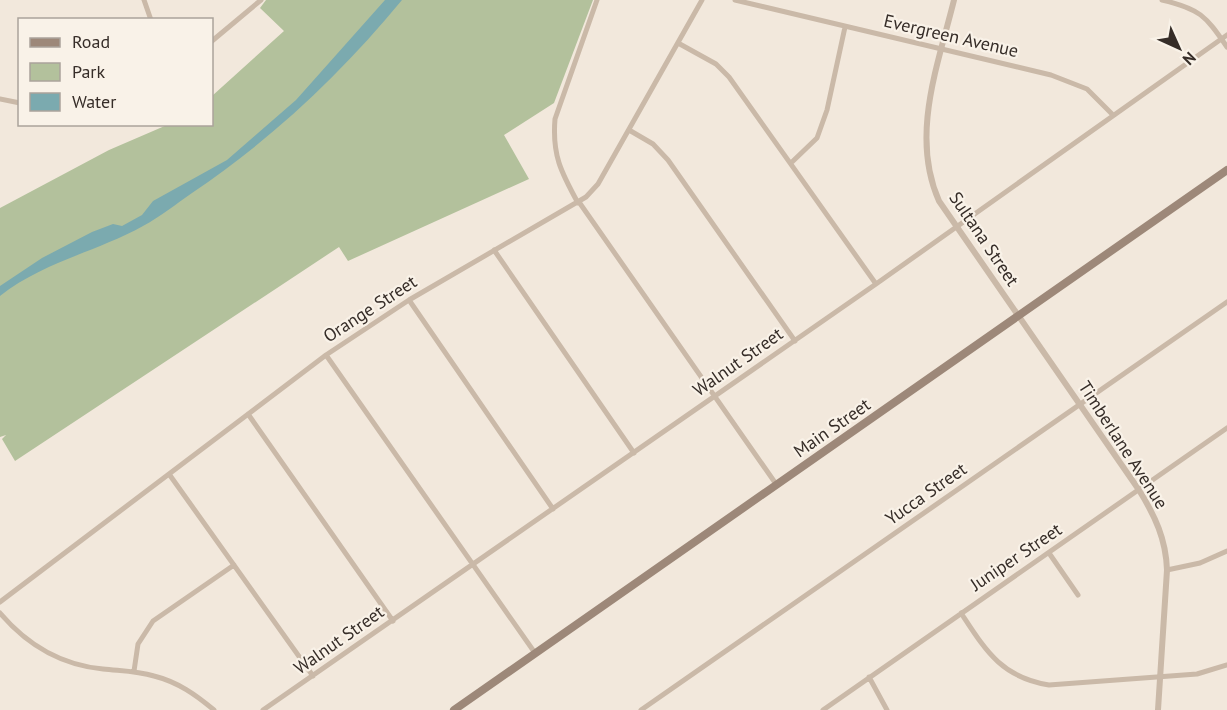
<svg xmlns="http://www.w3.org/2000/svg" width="1227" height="710" font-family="'PT Sans',sans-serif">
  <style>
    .green { fill: #b3c19c }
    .water { fill: #7baaaf }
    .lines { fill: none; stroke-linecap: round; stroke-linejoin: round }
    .minor { stroke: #cab9a8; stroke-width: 5 }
    .tertiary { stroke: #cab9a8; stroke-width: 6 }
    .secondary { stroke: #9d8879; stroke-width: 8 }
    .labels { text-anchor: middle; stroke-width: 4.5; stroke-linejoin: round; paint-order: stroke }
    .street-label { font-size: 18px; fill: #362d28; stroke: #f9f2e8 }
  </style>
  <rect width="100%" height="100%" fill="#f2e8dc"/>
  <path class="green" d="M266 0H593L554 103 504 135 529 179 348 261 339 247 15 461 2 439 6 435 0 437V208L109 150 167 125 212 124V96L284 31 260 8Z"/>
  <path class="water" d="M385 0H402C341 74 272 139 192 193 176 204 160 217 143 226 96 252 43 262 0 296V286L42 258 92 232 113 224 122 226 142 215 153 201 227 160 296 100Z"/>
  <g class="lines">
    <path class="minor" d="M144 0 151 20
      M735 0 1051 75 1087 89 1113 115
      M1162 0C1200 9 1205 15 1227 47
      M212 41 261 0
      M678 43 716 64 729 77 876 284
      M0 99 20 103
      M629 130 653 144 668 160 795 341
      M792 162 817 138 827 110 845 27
      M579 202 776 484
      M578 203C561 172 552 155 555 119L597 0
      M494 250 634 453
      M409 300 553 509
      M326 355 535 653
      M248 414 393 621
      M169 474 313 676
      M1049 553 1078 595
      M1167 570 1200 563 1227 551
      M0 602 326 355 409 300 586 197 598 184 702 0
      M0 613C28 646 61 665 103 669 121 671 137 671 154 676 178 682 196 695 214 710
      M961 613C986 651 1001 677 1049 685L1197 674 1227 665
      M134 671 138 644 153 621 234 565
      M869 677 887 710
      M263 710 876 284 1227 35
      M641 710 1227 302
      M823 710 1227 428"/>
    <path class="tertiary" d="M954 0C938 65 910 136 939 201L1139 490C1155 516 1166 539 1167 570L1158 710"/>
    <path class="secondary" d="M454 710 1227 170"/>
  </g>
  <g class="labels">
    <g class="street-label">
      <text transform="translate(951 36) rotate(13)" y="6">Evergreen Avenue</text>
      <text transform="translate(984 239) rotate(56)" y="6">Sultana Street</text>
      <text transform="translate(370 309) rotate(-33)" y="6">Orange Street</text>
      <text transform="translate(738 362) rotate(-35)" y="6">Walnut Street</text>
      <text transform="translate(832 428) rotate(-35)" y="6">Main Street</text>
      <text transform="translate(1123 445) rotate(57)" y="6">Timberlane Avenue</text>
      <text transform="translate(926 494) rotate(-35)" y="6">Yucca Street</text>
      <text transform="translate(1016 557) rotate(-34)" y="6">Juniper Street</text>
      <text transform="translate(339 640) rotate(-35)" y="6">Walnut Street</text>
    </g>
  </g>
  <rect x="18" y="18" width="195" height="108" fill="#f9f2e8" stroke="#aba39b" stroke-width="1.5"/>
  <rect x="30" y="38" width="30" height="9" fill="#9d8879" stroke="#aba39b" stroke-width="1.5"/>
  <text x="72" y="48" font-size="18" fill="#362d28">Road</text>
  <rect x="30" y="63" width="30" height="18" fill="#b3c19c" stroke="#aba39b" stroke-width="1.5"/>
  <text x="72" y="78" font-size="18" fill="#362d28">Park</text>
  <rect x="30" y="93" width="30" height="18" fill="#7baaaf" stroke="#aba39b" stroke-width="1.5"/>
  <text x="72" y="108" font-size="18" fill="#362d28">Water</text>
  <g transform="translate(1179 48) rotate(135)" stroke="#f9f2e8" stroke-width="4.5" paint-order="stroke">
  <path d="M0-4.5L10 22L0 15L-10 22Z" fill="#362d28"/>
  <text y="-9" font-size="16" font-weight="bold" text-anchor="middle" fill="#362d28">N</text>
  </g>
</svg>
